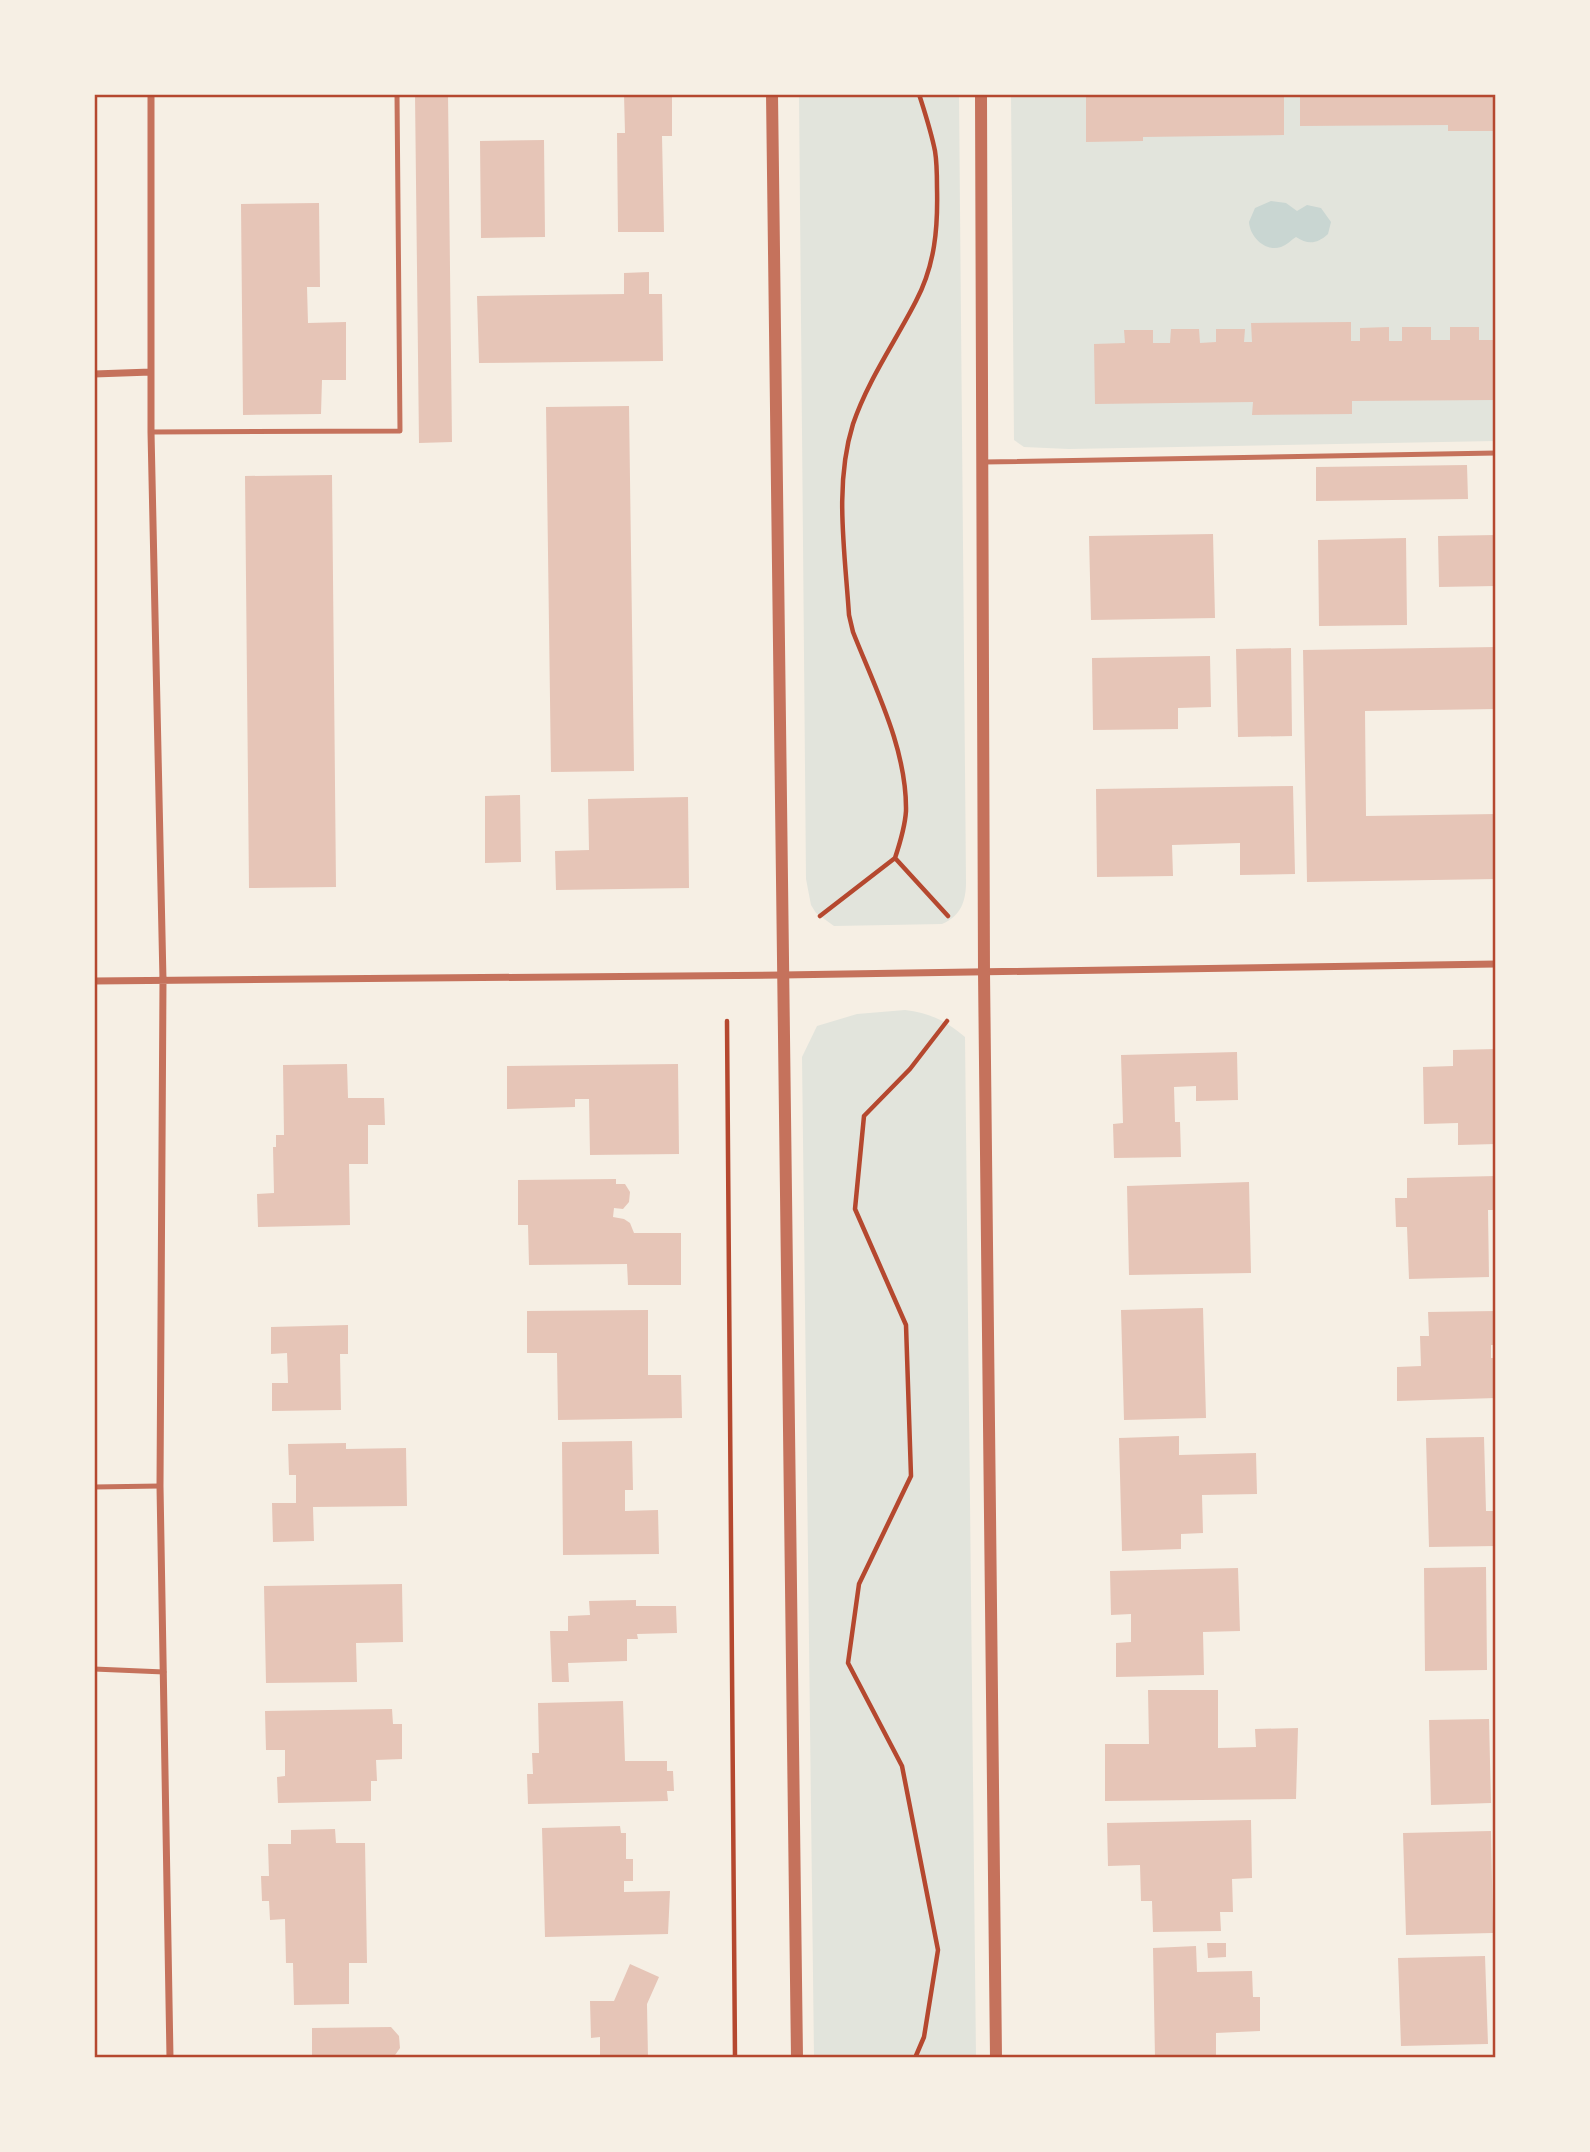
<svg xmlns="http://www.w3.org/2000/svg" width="1590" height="2152" font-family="'Fira Sans Condensed',sans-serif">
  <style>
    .green { fill: #e2e4dc }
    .water { fill: #c9d6d2 }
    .building { fill: #e6c5b7 }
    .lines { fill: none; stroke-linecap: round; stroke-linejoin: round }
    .path { stroke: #b5482f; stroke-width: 4.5 }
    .service { stroke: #c5725c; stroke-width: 5 }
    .minor { stroke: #c5725c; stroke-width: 7 }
    .tertiary { stroke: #c5725c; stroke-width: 12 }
    .neatline { fill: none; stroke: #b5482f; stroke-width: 2.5 }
  </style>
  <rect width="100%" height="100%" fill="#f6efe4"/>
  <path class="green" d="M799 95H959L966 882C966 901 961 916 942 924L834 926 816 913 811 905 806 879Z
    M1011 95H1495V441L1069 449 1024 447 1014 440Z
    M905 1010C930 1013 946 1021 965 1037L976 2057H814L802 1057 817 1026 857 1014Z"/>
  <path class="water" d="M1271 201 1286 203 1297 211 1307 205 1321 208 1331 222 1328 234C1317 244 1308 245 1296 237 1291 240 1287 245 1281 247 1265 252 1250 237 1249 222L1255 208Z"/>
  <path class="building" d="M415 94H448L452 442 419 443Z
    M624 94H672V136H662L664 232H618L617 133H625Z
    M1086 94H1284V135L1143 137V141L1086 142Z
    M1300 94H1496V131H1448V125L1300 126Z
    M544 140 545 237 481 238 480 141Z
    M319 203 320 287H307L308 323 346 322V380H322L321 414 243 415 241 204Z
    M649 272V294H662L663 361 479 363 477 296 624 294V273Z
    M1351 322V341H1360V328L1389 327V341H1402V327H1431V340H1450V327H1479V340H1496V400L1352 401V414L1252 415 1253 402 1095 404 1094 344 1125 343 1124 330H1153V343H1170L1171 329H1199L1200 343 1216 342V329H1245L1244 342H1252L1251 323Z
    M629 406 634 771 551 772 546 407Z
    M1467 465 1468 499 1316 501V467Z
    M332 475 336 887 249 888 245 476Z
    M1213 534 1215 618 1091 620 1089 536Z
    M1496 535V586L1439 587 1438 536Z
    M1406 538 1407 625 1319 626 1318 540Z
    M1496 647V709L1365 711 1366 816 1496 814V879L1307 882 1303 650Z
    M1291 648 1292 736 1238 737 1236 649Z
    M1210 656 1211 707 1178 708V729L1093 730 1092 658Z
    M1293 786 1295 874 1240 875V843L1172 845 1173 876 1097 877 1096 789Z
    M520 795 521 862 485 863V796Z
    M688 797 689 888 556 890 555 851 589 850 588 799Z
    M1496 1049V1144L1458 1145V1123L1424 1124 1423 1067 1453 1066V1050Z
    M1237 1052 1238 1100 1196 1101V1086L1174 1087 1175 1122H1180L1181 1157 1114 1158 1113 1124 1123 1123 1121 1055Z
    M347 1064 348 1098H384L385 1125H368V1164H349L350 1225 258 1227 257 1194 274 1193 273 1147H276V1135H284L283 1065Z
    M678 1064 679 1154 590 1155 589 1099H575V1107L507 1109V1066Z
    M1496 1176V1210H1488L1489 1277 1409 1279 1407 1227H1396L1395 1198H1407V1178Z
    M616 1179V1184H625L630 1192 629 1202 623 1209 614 1208 613 1217 624 1219 630 1223 634 1233H681V1285H628L627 1264 529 1265 528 1225H518V1180Z
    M1249 1182 1251 1273 1129 1275 1127 1186Z
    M1203 1308 1206 1418 1124 1420 1121 1310Z
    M648 1310V1375H681L682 1418 558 1420 557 1353H527V1311Z
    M1496 1311V1345H1491V1358H1496V1398L1397 1401V1367L1421 1366 1420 1336H1429L1428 1312Z
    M348 1325V1354H340L341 1410 272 1411V1383H288L287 1353 271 1354V1327Z
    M1179 1436V1455L1256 1453 1257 1494 1202 1495 1203 1533 1181 1534V1549L1122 1551 1119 1438Z
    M1484 1437 1486 1511H1496V1546L1429 1547 1426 1438Z
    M632 1441 633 1490H625V1511L658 1510 659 1554 563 1555 562 1442Z
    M346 1443V1449L406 1448 407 1506 313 1507 314 1541 273 1542 272 1503H296V1475H289L288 1444Z
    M1486 1567 1487 1670 1425 1671 1424 1568Z
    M1238 1568 1240 1631 1203 1632 1204 1675 1116 1677V1643L1131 1642V1614L1111 1615 1110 1571Z
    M402 1584 403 1642 356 1643 357 1682 266 1683 264 1586Z
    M636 1600V1606H676L677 1633 637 1634 638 1639H627V1661L568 1663 569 1682H552L550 1631H568V1616L590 1615 589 1601Z
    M1148 1690H1218V1748L1256 1747 1255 1729 1298 1728 1296 1799 1105 1801V1744H1149Z
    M623 1701 625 1761H667V1771H673L674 1791H667L668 1801 528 1804 527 1774H533L532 1753H539L538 1703Z
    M392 1709 393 1724H402V1759L376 1760 377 1781H371V1801L278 1803 277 1777 285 1776V1750H266L265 1711Z
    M1489 1719 1491 1803 1431 1805 1429 1720Z
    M1251 1820 1252 1878 1232 1879 1233 1912H1220L1221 1931 1153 1932 1152 1901H1141L1140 1865 1108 1866 1107 1823Z
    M620 1826 621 1833H626V1859H633V1881H624V1892L670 1891 668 1934 545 1937 542 1828Z
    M335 1829 336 1843H365L367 1963H349V2004L294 2005 293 1963H286L285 1919 270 1920 269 1901H262L261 1876H269L268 1844H291V1830Z
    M1491 1831 1493 1933 1406 1935 1403 1833Z
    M1207 1943H1226V1957L1208 1958Z
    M1196 1946 1197 1972 1252 1971 1253 1997H1260V2031L1216 2033V2058H1155L1153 1948Z
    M1485 1956 1488 2044 1401 2046 1398 1958Z
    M630 1964 659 1977 647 2004 648 2058H600V2037L591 2038 590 2001H614Z
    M391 2027 399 2036 400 2048 393 2058H312V2028Z"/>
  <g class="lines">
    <path class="path" d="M895 858C900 843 905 827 906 811 907 749 875 688 853 632L849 615C845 552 834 485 853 424 868 380 895 342 916 301 935 265 938 228 937 188 937 176 937 163 935 151 931 131 925 113 919 94
      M820 916 895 858 948 916
      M727 1021 735 2058
      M915 2058 924 2037 938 1950 902 1766 848 1663 859 1584 911 1476 906 1325 855 1209 864 1116 910 1069 947 1021"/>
    <path class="service" d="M151 432 400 431 397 94
      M984 462 1496 453
      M94 1487 160 1486
      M94 1669 164 1672"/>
    <path class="minor" d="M151 94V432L163 980 160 1486 170 2058
      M94 374 151 372
      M94 981 782 975 1496 964"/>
    <path class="tertiary" d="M772 94 797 2058
      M981 94 984 972 996 2058"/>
  </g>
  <rect width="1590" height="2152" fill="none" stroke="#f6efe4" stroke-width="192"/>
  <rect x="96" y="96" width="1398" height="1960" class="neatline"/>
</svg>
